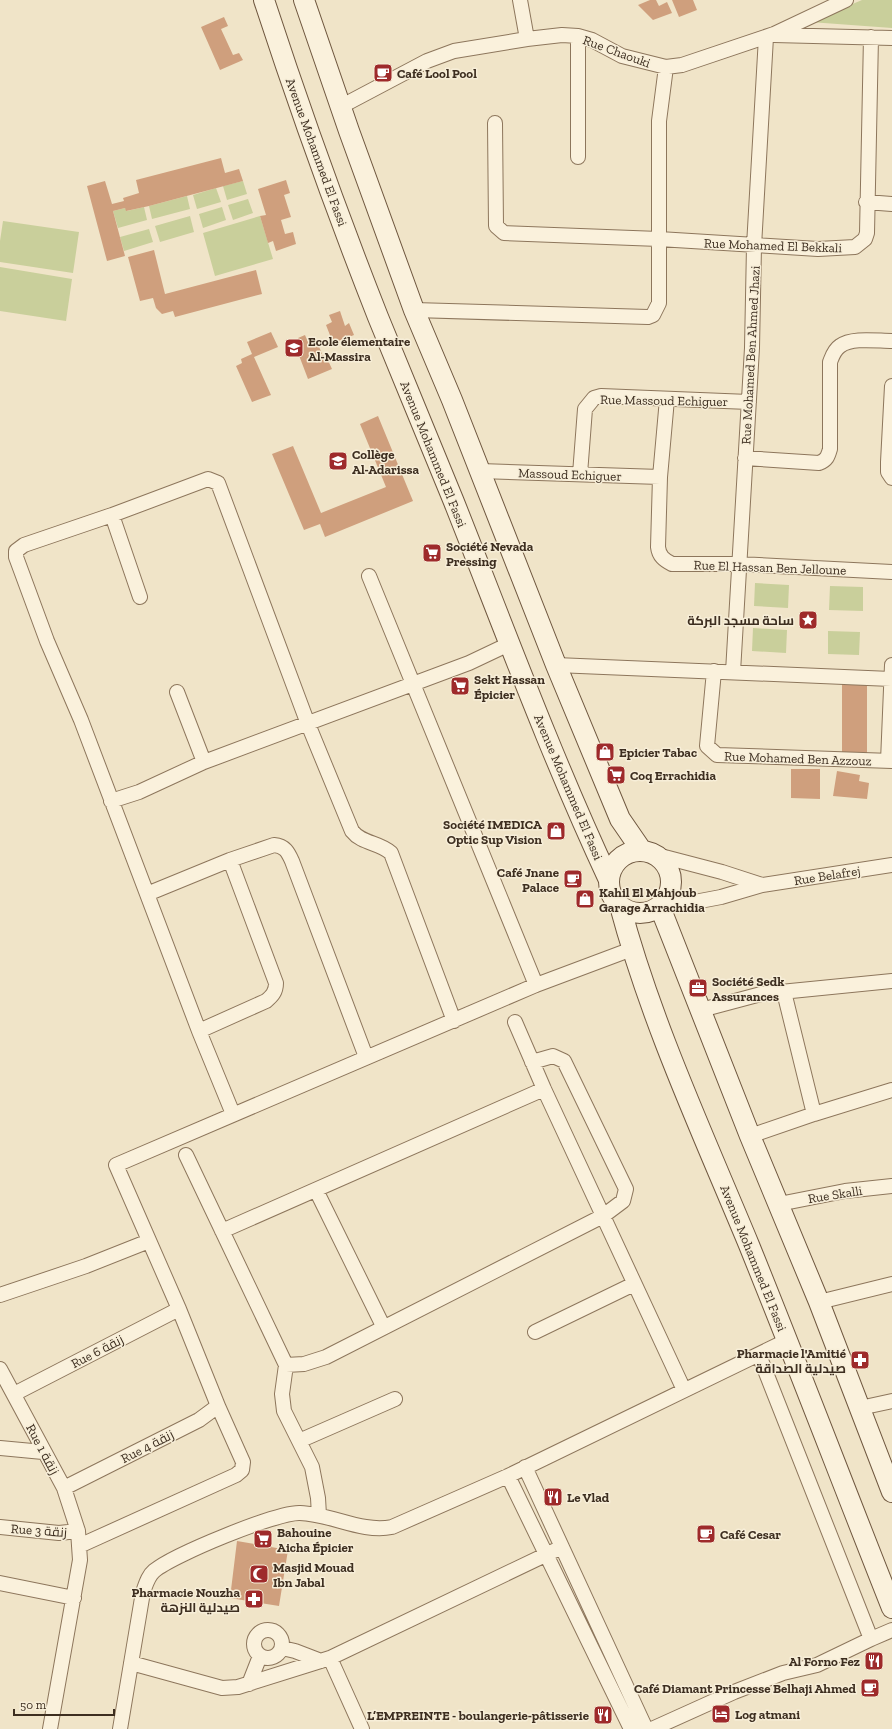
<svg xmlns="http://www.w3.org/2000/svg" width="892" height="1729" font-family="'Zilla Slab',Cairo,serif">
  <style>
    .green { fill: #c9cf9b }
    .building { fill: #cf9f7d }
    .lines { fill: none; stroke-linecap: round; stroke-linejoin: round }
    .street-casing { stroke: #8d765c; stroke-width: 16 }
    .secondary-casing { stroke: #6f573f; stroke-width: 22 }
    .street { stroke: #faf1dc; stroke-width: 14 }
    .secondary { stroke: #faf1dc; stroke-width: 20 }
    .labels { text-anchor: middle; stroke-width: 3; stroke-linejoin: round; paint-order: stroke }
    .street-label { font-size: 13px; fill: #3d2e20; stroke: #f7eed8 }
    .poi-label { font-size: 13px; font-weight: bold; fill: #3d2e20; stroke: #f7eed8; text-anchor: start }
  </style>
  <rect width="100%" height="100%" fill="#f0e4c8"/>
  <path class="green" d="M862 0H892V28L810 22Z
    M243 181 247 194 227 200 223 186Z
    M216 188 221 202 197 209 193 195Z
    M187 196 190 209 152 219 149 206Z
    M248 199 253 213 233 220 228 205Z
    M144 207 147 220 118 228 113 211 125 208 127 211Z
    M222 207 226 220 203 228 199 214Z
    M190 216 194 232 160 242 155 226Z
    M260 216 273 259 215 276 203 233Z
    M3 221 79 232 73 273 0 262V241Z
    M149 229 153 242 124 251 120 237Z
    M0 267 72 279 66 321 0 311Z
    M755 583 789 585 788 608 754 606Z
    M830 586 863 587V611L829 610Z
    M753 628 787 630 786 653 752 651Z
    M828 631 860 632 859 655 828 654Z"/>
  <path class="building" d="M650 0H656L659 6 667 2 672 13 653 20 638 5Z
    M672 0H693L697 10 679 17Z
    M224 17 228 26 221 29 233 55 239 53 243 60 220 70 201 27Z
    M221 158 225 173 239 169 243 181 149 206 126 211 125 208 113 211 125 256 107 261 87 186 105 181 112 204 124 201 123 198 139 193 136 180Z
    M286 180 290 193 284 195 291 217 281 220 285 234 293 232 296 244 276 251 273 241 268 243 260 216 266 215 258 189Z
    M154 250 165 294 256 270 262 294 175 317 173 311 162 314 156 308 153 298 140 301 128 257Z
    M340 311 345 326 349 323 354 335 333 343 326 325 332 322 329 315Z
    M271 332 278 347 254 357 271 395 252 402 236 366 242 363 241 359 252 354 247 342Z
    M305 335 310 347 318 344 322 354 317 355 318 357 325 354 332 369 308 379 295 345 300 344 298 338Z
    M378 416 413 501 325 537 320 524 304 530 272 454 293 446 321 513 386 487 360 424Z
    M842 684 867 685V755H842Z
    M791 769H820V799L791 798Z
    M837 771 860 775 859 781 869 783 867 799 833 796Z
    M237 1541 288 1550 279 1606 230 1598Z"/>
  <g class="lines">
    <defs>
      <path id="street" d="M520 0 527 39
        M774 35 892 38
        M340 107 427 61 454 51 527 39 562 35 578 36 592 40 622 56 666 67 682 65 774 34 846 0
        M495 123 496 226 504 233 659 239 818 249 855 247 865 239 867 233 871 37
        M578 157V36
        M866 202 892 204
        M414 310 648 317 653 315 659 303V121L666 67
        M892 386 888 462V472L892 478
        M667 399 660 477 658 547C659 556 664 560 672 564H739L892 572
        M745 458 819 463C827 460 828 456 830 449V362C832 357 834 350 840 346 852 337 877 341 892 341
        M480 471 660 477
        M580 474 585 409 594 398 601 396 749 402
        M112 515 140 597
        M369 576 536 985
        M556 665 891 679
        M714 671 707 746 717 755 892 761
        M733 672 752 348 754 246 766 37
        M177 692 204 762
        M888 761 892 665
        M111 801 139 792 204 762 469 663 509 644
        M653 854 722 872 762 885
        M147 894 230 860 274 845C285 846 288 852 292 861L366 1057
        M662 905 684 904 721 897 762 885 892 865
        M784 992 814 1114
        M701 1010 761 994 892 981
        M515 1022 544 1089 684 1390
        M199 1031 266 1001C272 996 276 992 276 983L230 860
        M233 1114 199 1031 81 720 47 641 16 557V551L24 545 112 515 208 479 218 483 308 724 352 831C362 844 379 842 391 853L454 1021
        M750 1136 814 1114 892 1090
        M186 1155 286 1365 282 1394 284 1411 312 1467 318 1498 319 1515
        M316 1190 383 1326
        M779 1204 845 1191 892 1186
        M222 1231 544 1089
        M0 1295 86 1266 149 1241
        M819 1302 892 1284
        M535 1332 634 1284
        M286 1365 304 1364 326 1357 603 1216 623 1201 626 1189 564 1061 553 1056 532 1062
        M0 1369 64 1488 78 1531 80 1560 50 1729
        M14 1394 179 1309
        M860 1408 892 1401
        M299 1441 395 1399
        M0 1448 43 1452
        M525 1467 646 1729
        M508 1476 631 1729
        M64 1488 199 1420 218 1406 179 1309 116 1165 536 985 632 949
        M0 1527 59 1533 78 1531
        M79 1546 236 1475 242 1470 243 1462 218 1406
        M0 1583 74 1598
        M254 1644a14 14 0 1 1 28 0a14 14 0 1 1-28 0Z
        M871 1639 892 1630
        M282 1648 295 1651 321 1661
        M330 1658 362 1729
        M131 1663 222 1688 238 1687 330 1658 562 1547
        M249 1684 260 1656
        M120 1729 143 1592C146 1584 148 1576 154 1571 173 1555 277 1512 300 1513 332 1514 361 1533 392 1527L508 1476 788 1340
        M652 1729 734 1692 783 1673 817 1665 871 1639 759 1355"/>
      <path id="secondary" d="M264 0C299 107 337 213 378 317 403 379 429 440 454 502 504 628 551 756 609 880
        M304 0 349 131 414 310 452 400 556 665 620 819 642 851
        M609 882a31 31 0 1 1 62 0a31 31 0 1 1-62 0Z
        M620 906C651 1022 703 1134 749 1245 798 1366 844 1487 892 1608
        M660 907 750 1136 819 1302 892 1492"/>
    </defs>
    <use href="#street" class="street-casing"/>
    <use href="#secondary" class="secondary-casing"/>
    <use href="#street" class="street"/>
    <use href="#secondary" class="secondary"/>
  </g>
  <defs>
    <symbol id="cafe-square" viewBox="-11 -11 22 22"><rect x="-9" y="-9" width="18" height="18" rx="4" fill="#9e2a2b" stroke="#f7eed8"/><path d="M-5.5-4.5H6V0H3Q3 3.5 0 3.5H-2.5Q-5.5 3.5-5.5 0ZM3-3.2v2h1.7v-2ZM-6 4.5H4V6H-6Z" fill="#fff"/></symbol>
    <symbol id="school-square" viewBox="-11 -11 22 22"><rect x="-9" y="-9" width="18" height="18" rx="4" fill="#9e2a2b" stroke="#f7eed8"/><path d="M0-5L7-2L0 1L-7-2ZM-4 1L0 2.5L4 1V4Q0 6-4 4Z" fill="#fff"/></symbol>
    <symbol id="supermarket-square" viewBox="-11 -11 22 22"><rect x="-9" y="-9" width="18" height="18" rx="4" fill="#9e2a2b" stroke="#f7eed8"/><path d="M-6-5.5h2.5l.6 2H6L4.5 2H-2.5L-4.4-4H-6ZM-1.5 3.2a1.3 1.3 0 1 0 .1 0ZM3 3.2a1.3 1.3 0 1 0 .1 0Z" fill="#fff"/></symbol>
    <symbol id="sight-square" viewBox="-11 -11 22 22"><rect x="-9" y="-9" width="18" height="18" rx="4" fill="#9e2a2b" stroke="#f7eed8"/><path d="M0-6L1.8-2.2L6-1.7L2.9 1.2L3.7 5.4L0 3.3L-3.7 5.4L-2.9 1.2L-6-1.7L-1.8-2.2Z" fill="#fff"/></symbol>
    <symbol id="shop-square" viewBox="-11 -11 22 22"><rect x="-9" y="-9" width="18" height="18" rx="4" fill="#9e2a2b" stroke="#f7eed8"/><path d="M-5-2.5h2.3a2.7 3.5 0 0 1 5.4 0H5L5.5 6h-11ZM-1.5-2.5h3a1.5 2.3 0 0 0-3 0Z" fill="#fff"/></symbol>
    <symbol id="office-square" viewBox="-11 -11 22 22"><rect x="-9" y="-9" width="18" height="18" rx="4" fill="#9e2a2b" stroke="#f7eed8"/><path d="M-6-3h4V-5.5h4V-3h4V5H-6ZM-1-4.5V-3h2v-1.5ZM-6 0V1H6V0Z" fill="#fff"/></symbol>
    <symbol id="pharmacy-square" viewBox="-11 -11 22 22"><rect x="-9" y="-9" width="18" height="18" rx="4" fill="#9e2a2b" stroke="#f7eed8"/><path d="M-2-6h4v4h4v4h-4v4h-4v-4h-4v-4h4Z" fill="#fff"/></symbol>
    <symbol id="restaurant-square" viewBox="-11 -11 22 22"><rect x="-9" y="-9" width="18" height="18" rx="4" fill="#9e2a2b" stroke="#f7eed8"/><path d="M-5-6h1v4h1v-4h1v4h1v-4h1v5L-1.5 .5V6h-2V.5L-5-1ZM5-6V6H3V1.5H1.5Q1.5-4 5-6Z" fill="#fff"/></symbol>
    <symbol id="mosque-square" viewBox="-11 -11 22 22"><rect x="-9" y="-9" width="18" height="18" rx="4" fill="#9e2a2b" stroke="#f7eed8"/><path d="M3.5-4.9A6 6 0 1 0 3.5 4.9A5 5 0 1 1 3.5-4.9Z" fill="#fff"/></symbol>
    <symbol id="hotel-square" viewBox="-11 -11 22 22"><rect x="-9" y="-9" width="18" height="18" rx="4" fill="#9e2a2b" stroke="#f7eed8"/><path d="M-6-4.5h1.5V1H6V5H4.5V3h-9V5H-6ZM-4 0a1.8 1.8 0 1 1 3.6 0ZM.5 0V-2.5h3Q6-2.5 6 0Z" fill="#fff"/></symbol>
  </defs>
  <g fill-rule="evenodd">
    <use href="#cafe-square" x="372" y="62" width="22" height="22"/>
    <use href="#school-square" x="283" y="337" width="22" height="22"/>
    <use href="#school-square" x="327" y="450" width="22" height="22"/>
    <use href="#supermarket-square" x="421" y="542" width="22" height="22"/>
    <use href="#sight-square" x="797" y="609" width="22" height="22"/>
    <use href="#supermarket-square" x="449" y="675" width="22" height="22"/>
    <use href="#shop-square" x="594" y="741" width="22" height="22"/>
    <use href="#supermarket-square" x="605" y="764" width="22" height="22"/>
    <use href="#shop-square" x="545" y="820" width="22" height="22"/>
    <use href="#cafe-square" x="562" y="868" width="22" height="22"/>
    <use href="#shop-square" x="574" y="888" width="22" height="22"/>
    <use href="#office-square" x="687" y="977" width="22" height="22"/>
    <use href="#pharmacy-square" x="849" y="1349" width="22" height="22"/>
    <use href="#restaurant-square" x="542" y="1486" width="22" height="22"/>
    <use href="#cafe-square" x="695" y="1523" width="22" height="22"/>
    <use href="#supermarket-square" x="252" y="1528" width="22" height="22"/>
    <use href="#mosque-square" x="248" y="1563" width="22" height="22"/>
    <use href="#pharmacy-square" x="243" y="1588" width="22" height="22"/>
    <use href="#restaurant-square" x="863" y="1650" width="22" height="22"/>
    <use href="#cafe-square" x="859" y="1677" width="22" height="22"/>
    <use href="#hotel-square" x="710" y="1703" width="22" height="22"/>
    <use href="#restaurant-square" x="592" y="1704" width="22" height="22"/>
  </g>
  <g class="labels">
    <g class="street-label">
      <text transform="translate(617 51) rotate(20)" y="5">Rue Chaouki</text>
      <text transform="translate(317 152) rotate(70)" y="5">Avenue Mohammed El Fassi</text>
      <text transform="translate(773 245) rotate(2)" y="5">Rue Mohamed El Bekkali</text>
      <text transform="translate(750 355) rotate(-87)" y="5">Rue Mohamed Ben Ahmed Jhazi</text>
      <text transform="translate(664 400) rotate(1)" y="5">Rue Massoud Echiguer</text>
      <text transform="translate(434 454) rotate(68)" y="5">Avenue Mohammed El Fassi</text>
      <text transform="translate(570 474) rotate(2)" y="5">Massoud Echiguer</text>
      <text transform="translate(770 567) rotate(2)" y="5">Rue El Hassan Ben Jelloune</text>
      <text transform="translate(798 758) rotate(2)" y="5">Rue Mohamed Ben Azzouz</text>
      <text transform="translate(569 787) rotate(67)" y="5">Avenue Mohammed El Fassi</text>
      <text transform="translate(827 875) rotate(-9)" y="5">Rue Belafrej</text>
      <text transform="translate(835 1194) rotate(-9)" y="5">Rue Skalli</text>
      <text transform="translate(754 1258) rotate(68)" y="5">Avenue Mohammed El Fassi</text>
      <text transform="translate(97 1351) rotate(-27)" y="5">Rue 6 زنقة</text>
      <text transform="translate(147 1446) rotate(-27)" y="5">Rue 4 زنقة</text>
      <text transform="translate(43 1449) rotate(62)" y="5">Rue 1 زنقة</text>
      <text transform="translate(39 1530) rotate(4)" y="5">Rue 3 زنقة</text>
    </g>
    <g class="poi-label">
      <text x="397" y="78">Café Lool Pool</text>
      <text x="308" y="346">Ecole élementaire<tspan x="308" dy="15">Al-Massira</tspan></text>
      <text x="352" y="459">Collège<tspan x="352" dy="15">Al-Adarissa</tspan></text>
      <text x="446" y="551">Société Nevada<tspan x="446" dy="15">Pressing</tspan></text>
      <text x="794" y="625" text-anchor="end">ساحة مسجد البركة</text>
      <text x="474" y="684">Sekt Hassan<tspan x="474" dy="15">Épicier</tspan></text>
      <text x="619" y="757">Epicier Tabac</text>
      <text x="630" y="780">Coq Errachidia</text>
      <text x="542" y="829" text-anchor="end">Société IMEDICA<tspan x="542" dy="15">Optic Sup Vision</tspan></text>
      <text x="559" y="877" text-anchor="end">Café Jnane<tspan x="559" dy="15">Palace</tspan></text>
      <text x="599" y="897">Kahil El Mahjoub<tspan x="599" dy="15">Garage Arrachidia</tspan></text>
      <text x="712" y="986">Société Sedk<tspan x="712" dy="15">Assurances</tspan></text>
      <text x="846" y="1358" text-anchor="end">Pharmacie l'Amitié<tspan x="846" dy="15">صيدلية الصداقة</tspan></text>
      <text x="567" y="1502">Le Vlad</text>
      <text x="277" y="1537">Bahouine<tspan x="277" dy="15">Aicha Épicier</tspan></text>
      <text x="720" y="1539">Café Cesar</text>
      <text x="273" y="1572">Masjid Mouad<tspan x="273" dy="15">Ibn Jabal</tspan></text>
      <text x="240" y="1597" text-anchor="end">Pharmacie Nouzha<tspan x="240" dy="15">صيدلية النزهة</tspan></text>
      <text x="860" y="1666" text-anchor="end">Al Forno Fez</text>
      <text x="856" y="1693" text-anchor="end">Café Diamant Princesse Belhaji Ahmed</text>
      <text x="735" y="1719">Log atmani</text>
      <text x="589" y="1720" text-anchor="end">L’EMPREINTE - boulangerie-pâtisserie</text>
    </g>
  </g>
  <path d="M14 1709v6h100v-6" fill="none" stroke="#3d2e20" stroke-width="2"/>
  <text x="20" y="1709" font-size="12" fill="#3d2e20" stroke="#f7eed8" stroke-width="3" paint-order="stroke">50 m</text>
</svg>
